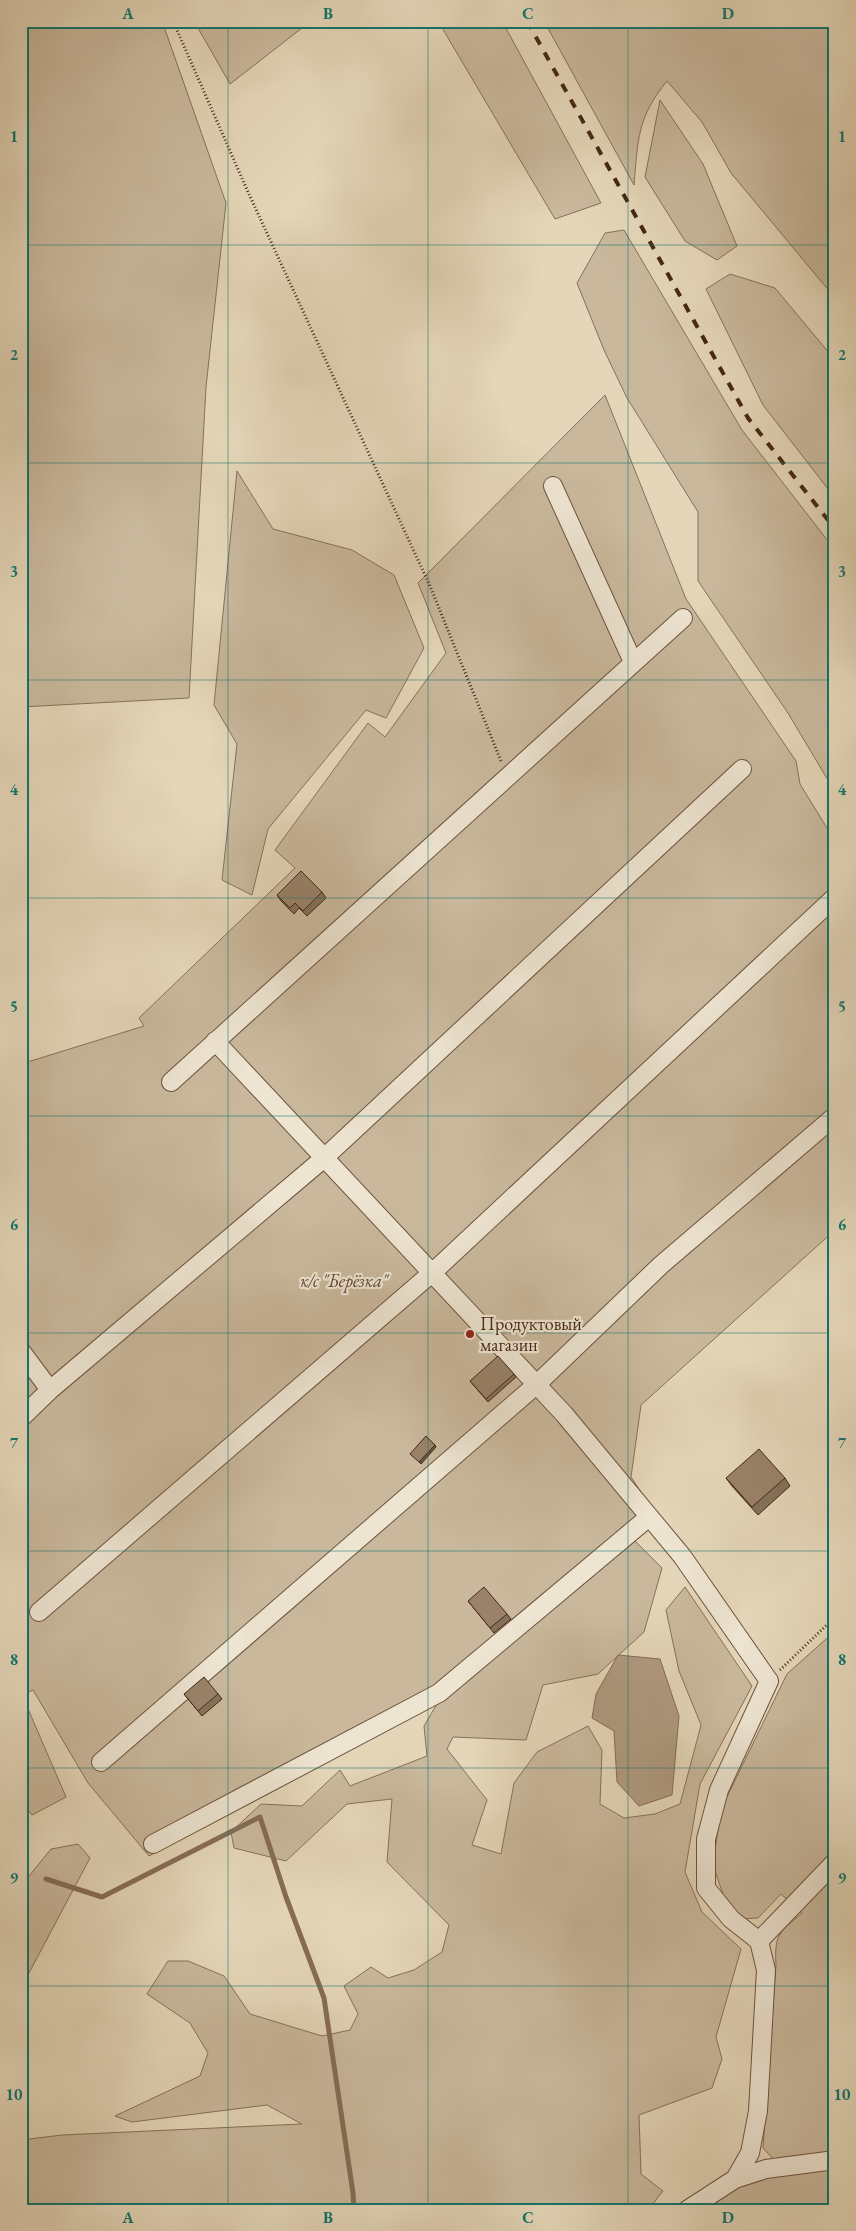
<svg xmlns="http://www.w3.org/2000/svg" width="856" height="2231" font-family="'EB Garamond',serif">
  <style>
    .green { fill: #c9b89c; stroke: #887058 }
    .water { fill: #af9a80; stroke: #856c55 }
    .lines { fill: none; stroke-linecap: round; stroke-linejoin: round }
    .stream { stroke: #856c55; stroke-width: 5 }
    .minor-casing { stroke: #6e533d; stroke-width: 20 }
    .path { stroke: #472714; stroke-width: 3; stroke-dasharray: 1 2.5; stroke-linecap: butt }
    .minor { stroke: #ede4d1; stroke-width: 18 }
    .rail { stroke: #472714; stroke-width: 4; stroke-dasharray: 9 9; stroke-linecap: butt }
    .wall { fill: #84705a; stroke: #472714 }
    .shaded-wall { fill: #6b5b4a; stroke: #472714 }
    .building { fill: #998269; stroke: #472714 }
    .grid { fill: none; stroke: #0f766e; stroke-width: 1; stroke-opacity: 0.55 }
    .poi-dot { fill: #8f2418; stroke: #ede4d1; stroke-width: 2 }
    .labels { text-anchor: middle; stroke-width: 4.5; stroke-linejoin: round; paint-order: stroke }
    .park-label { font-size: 18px; font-style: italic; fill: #61442f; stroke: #ede4d1 }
    .poi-label { font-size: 18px; fill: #472714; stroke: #ede4d1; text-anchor: start }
    .neatline { fill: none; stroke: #0f766e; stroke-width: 2 }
    .grid-label { font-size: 16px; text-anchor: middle; font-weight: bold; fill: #0f766e }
  </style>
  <rect width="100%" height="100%" fill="#e4d6b8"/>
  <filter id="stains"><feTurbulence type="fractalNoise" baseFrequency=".004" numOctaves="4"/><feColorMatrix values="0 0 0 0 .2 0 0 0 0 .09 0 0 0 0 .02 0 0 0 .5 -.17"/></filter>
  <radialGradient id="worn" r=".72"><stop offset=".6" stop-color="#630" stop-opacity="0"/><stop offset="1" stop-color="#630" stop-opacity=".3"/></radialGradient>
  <path class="green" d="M21 21H162L226 203 206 387 189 698 21 707Z
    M194 21H311L230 84Z
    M438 21H502L601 203 555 219Z
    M544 21H835V298L731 173 702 122 667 81C637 118 638 139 634 185Z
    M660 100 703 164 737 246 717 260 685 241 645 177Z
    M624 230 742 430 835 550V792L788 713 698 581V512L627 398 604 350 577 283 605 233Z
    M730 274 775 288 835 360V498L763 405 706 289Z
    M605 395 686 599 796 761 800 784 835 841V1230L641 1405 631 1477 655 1513 633 1539 662 1568 644 1632 598 1674 543 1685 526 1740 453 1737 447 1749 487 1800 472 1845 501 1854 514 1783 537 1752 588 1726 602 1750 600 1804 624 1818 655 1814 680 1804 701 1725 679 1671 666 1610 685 1587 752 1686 700 1784 685 1872 702 1912 741 1949 716 2037 722 2059 712 2088 639 2115 641 2174 663 2191 648 2210H21V2140L62 2135 302 2124 267 2105 132 2122 115 2116 200 2076 208 2053 190 2023 147 1994 168 1961H188L224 1976 250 2014 322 2036 350 2030 358 2014 344 1986 371 1967 388 1978 414 1970 442 1952 449 1925 387 1862 392 1799 347 1804 286 1861 234 1848 231 1832 261 1804 302 1806 340 1770 350 1786 427 1756 424 1726 438 1702 149 1856 88 1783 33 1690 22 1695 66 1797 32 1815 23 1804H21V1064L144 1026 139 1018 295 868 275 850 368 723 385 737 446 653 418 583Z
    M237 471 273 529 352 550 394 575 424 648 386 718 366 710 268 829 252 895 222 880 237 744 214 705Z
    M835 1631V2153L774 2160 763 2148 776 1965C774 1933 780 1932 802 1913L781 1894 758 1918 742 1919 724 1897 713 1865 721 1809 787 1674Z
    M78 1844 90 1858 21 1988V1886L51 1849Z
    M833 2167 835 2168V2210H697L739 2182Z"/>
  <path class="water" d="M618 1655 660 1659 679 1716 672 1795 639 1806 617 1782 614 1731 592 1718 596 1694Z"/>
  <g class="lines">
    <path class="stream" d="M46 1879 102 1897 260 1817 286 1897 324 1998 353 2193 354 2210"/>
    <defs>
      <path id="minor" d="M553 486 633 662
        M215 1041 564 1414 682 1556 769 1681 719 1790 706 1839V1888L731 1919 759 1941 766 1970 758 2111 750 2153 735 2179
        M171 1082 683 618
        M21 1351 50 1390
        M21 1418 50 1390 323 1159 742 769
        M39 1612 433 1272 835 897
        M101 1762 536 1385 661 1265 835 1116
        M153 1844 439 1693 649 1517
        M759 1941 835 1862
        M687 2210 735 2179 766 2169 835 2160"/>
    </defs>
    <use href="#minor" class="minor-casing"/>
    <path class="path" d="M173 21 248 192 430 586 501 761
      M780 1670 835 1617"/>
    <use href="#minor" class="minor"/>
    <path class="rail" d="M527 21 748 418 835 529"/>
  </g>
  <path class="wall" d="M322 892 326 898 307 916 299 908 294 914 281 901 277 895Z
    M514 1374 516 1377 488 1402 470 1381Z
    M726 1478H785L790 1486 758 1515 732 1486Z
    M468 1601 507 1614 511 1619 494 1633Z
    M184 1694H218L222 1699 202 1716Z"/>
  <path class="shaded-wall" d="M435 1445 436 1447 421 1464 419 1462Z"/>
  <path class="building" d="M301 871 322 892 303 911 295 903 290 908 277 895Z
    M498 1356 514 1374 486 1399 470 1381Z
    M426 1436 435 1445 419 1462 410 1454Z
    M759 1449 785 1478 752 1507 726 1478Z
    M484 1587 507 1614 490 1628 468 1601Z
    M204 1677 218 1694 198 1711 184 1694Z"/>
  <path class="grid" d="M228 21V2210M428 21V2210M628 21V2210M21 245H835M21 463H835M21 680H835M21 898H835M21 1116H835M21 1333H835M21 1551H835M21 1768H835M21 1986H835"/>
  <circle class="poi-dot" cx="470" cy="1334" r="5"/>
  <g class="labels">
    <g class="park-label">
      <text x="344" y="1287">к/с "Берёзка"</text>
    </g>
    <g class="poi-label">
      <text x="480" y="1330">Продуктовый<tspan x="480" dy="21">магазин</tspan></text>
    </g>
  </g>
  <rect width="856" height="2231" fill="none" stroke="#e4d6b8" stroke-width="55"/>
  <rect x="28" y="28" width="800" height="2176" class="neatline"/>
  <g class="grid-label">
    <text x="128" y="19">A</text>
    <text x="328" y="19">B</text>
    <text x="528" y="19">C</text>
    <text x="728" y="19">D</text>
    <text x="14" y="142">1</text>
    <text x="842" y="142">1</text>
    <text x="14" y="360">2</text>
    <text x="842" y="360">2</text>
    <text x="14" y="577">3</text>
    <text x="842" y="577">3</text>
    <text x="14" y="795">4</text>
    <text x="842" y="795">4</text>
    <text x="14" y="1012">5</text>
    <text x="842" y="1012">5</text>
    <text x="14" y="1230">6</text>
    <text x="842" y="1230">6</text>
    <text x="14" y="1448">7</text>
    <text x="842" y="1448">7</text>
    <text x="14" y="1665">8</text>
    <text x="842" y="1665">8</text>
    <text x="14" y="1883">9</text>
    <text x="842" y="1883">9</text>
    <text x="14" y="2100">10</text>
    <text x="842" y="2100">10</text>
    <text x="128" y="2223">A</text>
    <text x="328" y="2223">B</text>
    <text x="528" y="2223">C</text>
    <text x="728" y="2223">D</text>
  </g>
  <rect width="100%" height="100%" filter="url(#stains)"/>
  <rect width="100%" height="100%" fill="url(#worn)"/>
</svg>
